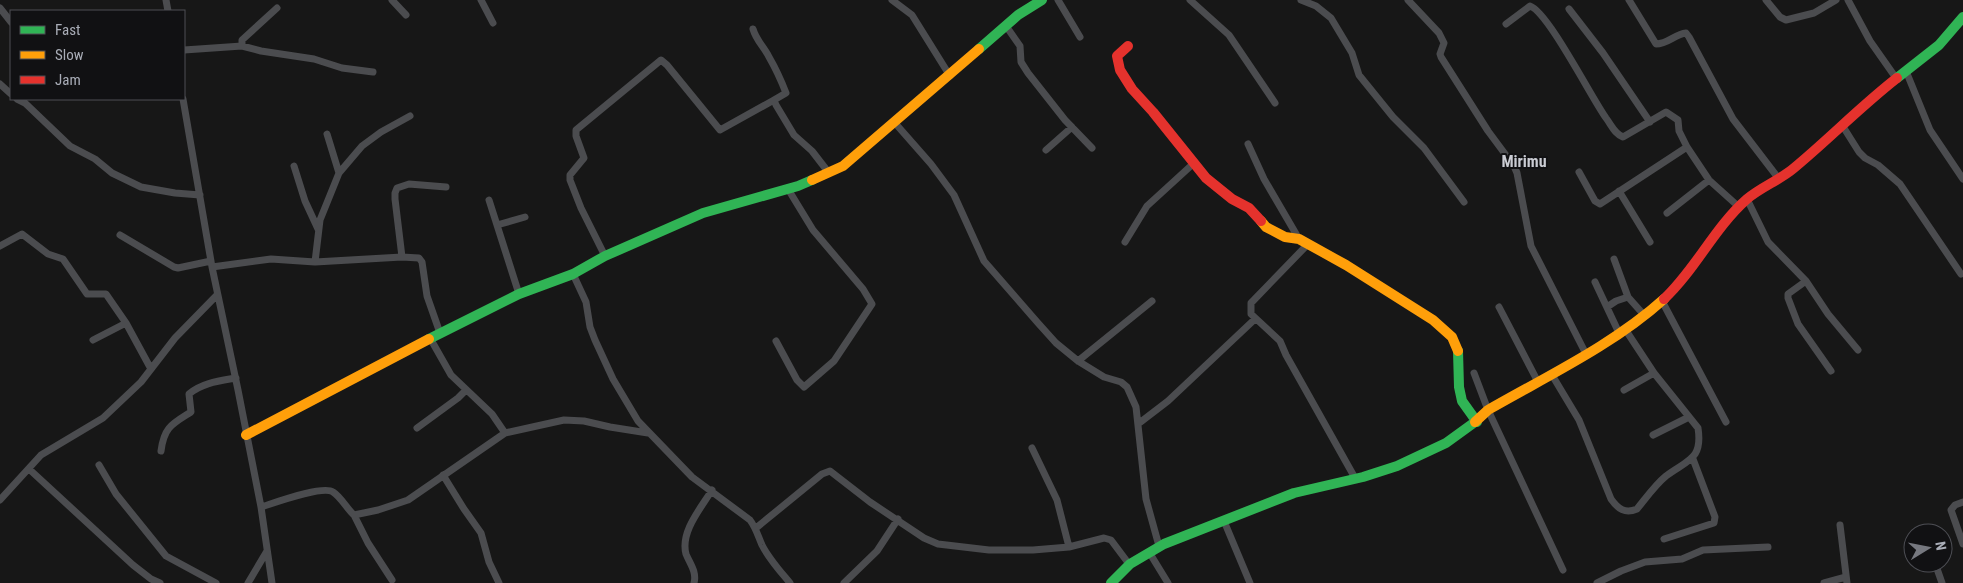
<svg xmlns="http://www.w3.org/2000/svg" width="1963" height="583" font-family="'Roboto Condensed',sans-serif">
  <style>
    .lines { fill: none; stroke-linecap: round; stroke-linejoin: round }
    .street { stroke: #4b4c4f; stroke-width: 7 }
    .fast { stroke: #30b455; stroke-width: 10 }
    .slow { stroke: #ff9f0a; stroke-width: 10 }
    .jam { stroke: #e5322d; stroke-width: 10 }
    .labels { text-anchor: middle; stroke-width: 4; stroke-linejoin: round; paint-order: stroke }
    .quarter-label { font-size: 16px; font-weight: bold; fill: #caccd3; stroke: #111113 }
  </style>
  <rect width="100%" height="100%" fill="#171717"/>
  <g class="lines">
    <path class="street" d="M166 0 168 11
      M392 0 406 15
      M481 0 493 23
      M892 0 912 15 950 76
      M1058 0 1080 37
      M1190 0 1229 35 1275 103
      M1301 0 1316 6 1331 18 1352 53 1359 75 1393 117 1424 148 1464 202
      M1408 0 1439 33 1444 43 1440 54 1441 57 1488 131 1514 166 1517 173 1531 246 1586 354
      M1629 0 1656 44C1668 44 1675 34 1686 33L1689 37 1733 119 1779 179
      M1766 0 1780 17 1786 20 1814 13 1836 0
      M1848 0 1870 41 1896 78
      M0 8 11 22
      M1569 9 1603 53 1650 122
      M1506 24 1530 6C1548 12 1591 97 1606 118 1612 126 1614 133 1623 137L1666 112 1678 120 1679 131 1687 147 1709 180 1739 207
      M1006 26 1020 46 1021 62 1028 73 1065 120 1092 148
      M753 29C756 40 764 47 769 57 776 69 781 80 786 93L774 100 776 105 794 135 812 151 829 173
      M242 46V40L277 8
      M184 50 242 46 261 51 314 59 342 68 373 72
      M1906 71 1930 130 1963 179
      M0 84 11 94
      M17 99 25 103 70 146 95 159 112 173 141 187 175 193 200 195
      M183 99 212 267 238 390 261 507 272 583
      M895 123 931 164 954 195 984 261 1038 323 1056 343 1078 361 1104 377 1121 382 1127 387 1136 407 1146 499 1159 546
      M1842 125 1859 152 1865 158 1878 165 1900 184 1961 274
      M327 134 339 173
      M1248 144 1264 179 1299 239
      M1046 150 1072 127
      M294 166 305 201 318 229
      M1579 172 1595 201 1600 204 1687 147
      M1619 191 1650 242
      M1747 199 1768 242 1806 281 1828 314 1858 350
      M489 200 519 294
      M1667 213 1709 180
      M497 225 525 217
      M120 235 174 267 178 268 211 261
      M1125 242 1147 206 1194 163
      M1308 244 1251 303V314L1280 341 1286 355 1355 478
      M0 246 22 234 48 254 63 259 87 294H106L126 323 151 369
      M605 256 581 208 570 180V175L584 158 576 136V130L661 60 667 65 720 130 774 100
      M402 257 395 199V193L397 188 409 184 446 187
      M1614 259 1628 297
      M315 262 320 220 339 173 362 146 381 132 410 116
      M212 267 271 259 315 262 402 257 419 258 422 262 427 296 440 333
      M573 274 586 302 590 327 595 340 613 379 638 421 692 477 750 520C756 528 758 536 762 545 769 559 780 571 790 583
      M1806 281 1788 294V298L1798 324 1831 371
      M1595 282 1619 333
      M1662 301 1726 422
      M1499 307 1538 382
      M1607 307 1616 301 1628 297 1644 315
      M430 338 451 375 492 414 505 433
      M93 340 126 323
      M776 341 797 380 804 387 834 361 872 304 863 289 813 230 788 189
      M1078 361 1152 301
      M1474 373 1488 410 1563 570
      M1552 375 1579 420 1611 499C1618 509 1625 514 1637 509 1646 498 1655 485 1666 476 1687 460 1703 460 1698 428L1654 373 1625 329
      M1624 390 1654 373
      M1138 424 1168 401 1255 319
      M417 428 458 398 466 390
      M1653 435 1689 417
      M1032 448 1057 500 1069 547
      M161 451C164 427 172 424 191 412L189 394C202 383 219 381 236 378
      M99 465 116 494 166 556 216 583
      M29 469 133 565 151 579 160 583
      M443 475 464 509 481 533 489 562 499 583
      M0 500 41 455 103 418 141 382 175 338 217 295
      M1963 502 1955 505 1951 510 1963 544
      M261 507C274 503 323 485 333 492 341 497 347 509 354 515L378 510 408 500 505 433 564 420 584 421 610 427 648 433
      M354 515 368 543 392 580
      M1224 521 1250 583
      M1840 525 1847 583
      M756 528 822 474 830 471 870 502 924 538 938 544 989 550H1033L1069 547 1104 538 1111 540 1129 564
      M1664 539 1714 523 1715 517 1693 459
      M1149 552 1168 583
      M1935 563 1942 583
      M248 583 267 551
      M694 583C697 572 690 564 686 554 680 532 701 508 712 490
      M844 583 877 551 898 519
      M1597 583 1621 571 1645 562 1682 559 1703 550 1768 547
      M1824 583 1846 577"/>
    <path class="fast" d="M979 49 1018 15 1042 0
      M1897 78 1939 45 1963 17
      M429 339 519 294 573 274 605 256 703 213 798 186 812 180
      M1458 351 1459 387 1462 401 1477 422
      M1111 583 1130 564 1164 544 1294 493 1363 477 1397 466 1446 443 1475 422"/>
    <path class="slow" d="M812 180 843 166 979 49
      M1261 221 1266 227 1285 237 1299 239 1346 265 1433 320 1452 337 1458 351
      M1475 422 1488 410C1547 376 1613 345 1664 299
      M246 435 429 339"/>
    <path class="jam" d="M1128 46 1117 56 1120 70 1132 89 1153 112 1206 178 1232 199 1249 208 1261 221
      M1664 299C1696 269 1714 228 1747 199 1761 187 1780 180 1794 168 1829 139 1861 106 1897 78"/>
  </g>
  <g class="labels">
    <g class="quarter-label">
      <text x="1524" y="167">Mirimu</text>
    </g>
  </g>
  <rect x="10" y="10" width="175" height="90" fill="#111113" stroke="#4e4f55"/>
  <rect x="20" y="26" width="25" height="8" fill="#30b455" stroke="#4e4f55"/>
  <text x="55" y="35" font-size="15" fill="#a9adb7">Fast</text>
  <rect x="20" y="51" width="25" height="8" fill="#ff9f0a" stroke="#4e4f55"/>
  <text x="55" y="60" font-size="15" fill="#a9adb7">Slow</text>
  <rect x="20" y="76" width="25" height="8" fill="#e5322d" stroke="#4e4f55"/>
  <text x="55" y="85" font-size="15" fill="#a9adb7">Jam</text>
  <g transform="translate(1928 548) rotate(80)"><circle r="24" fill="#111113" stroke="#4e4f55"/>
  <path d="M0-4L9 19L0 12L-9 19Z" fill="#76787f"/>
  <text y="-8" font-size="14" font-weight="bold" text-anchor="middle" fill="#a9adb7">N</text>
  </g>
</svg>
